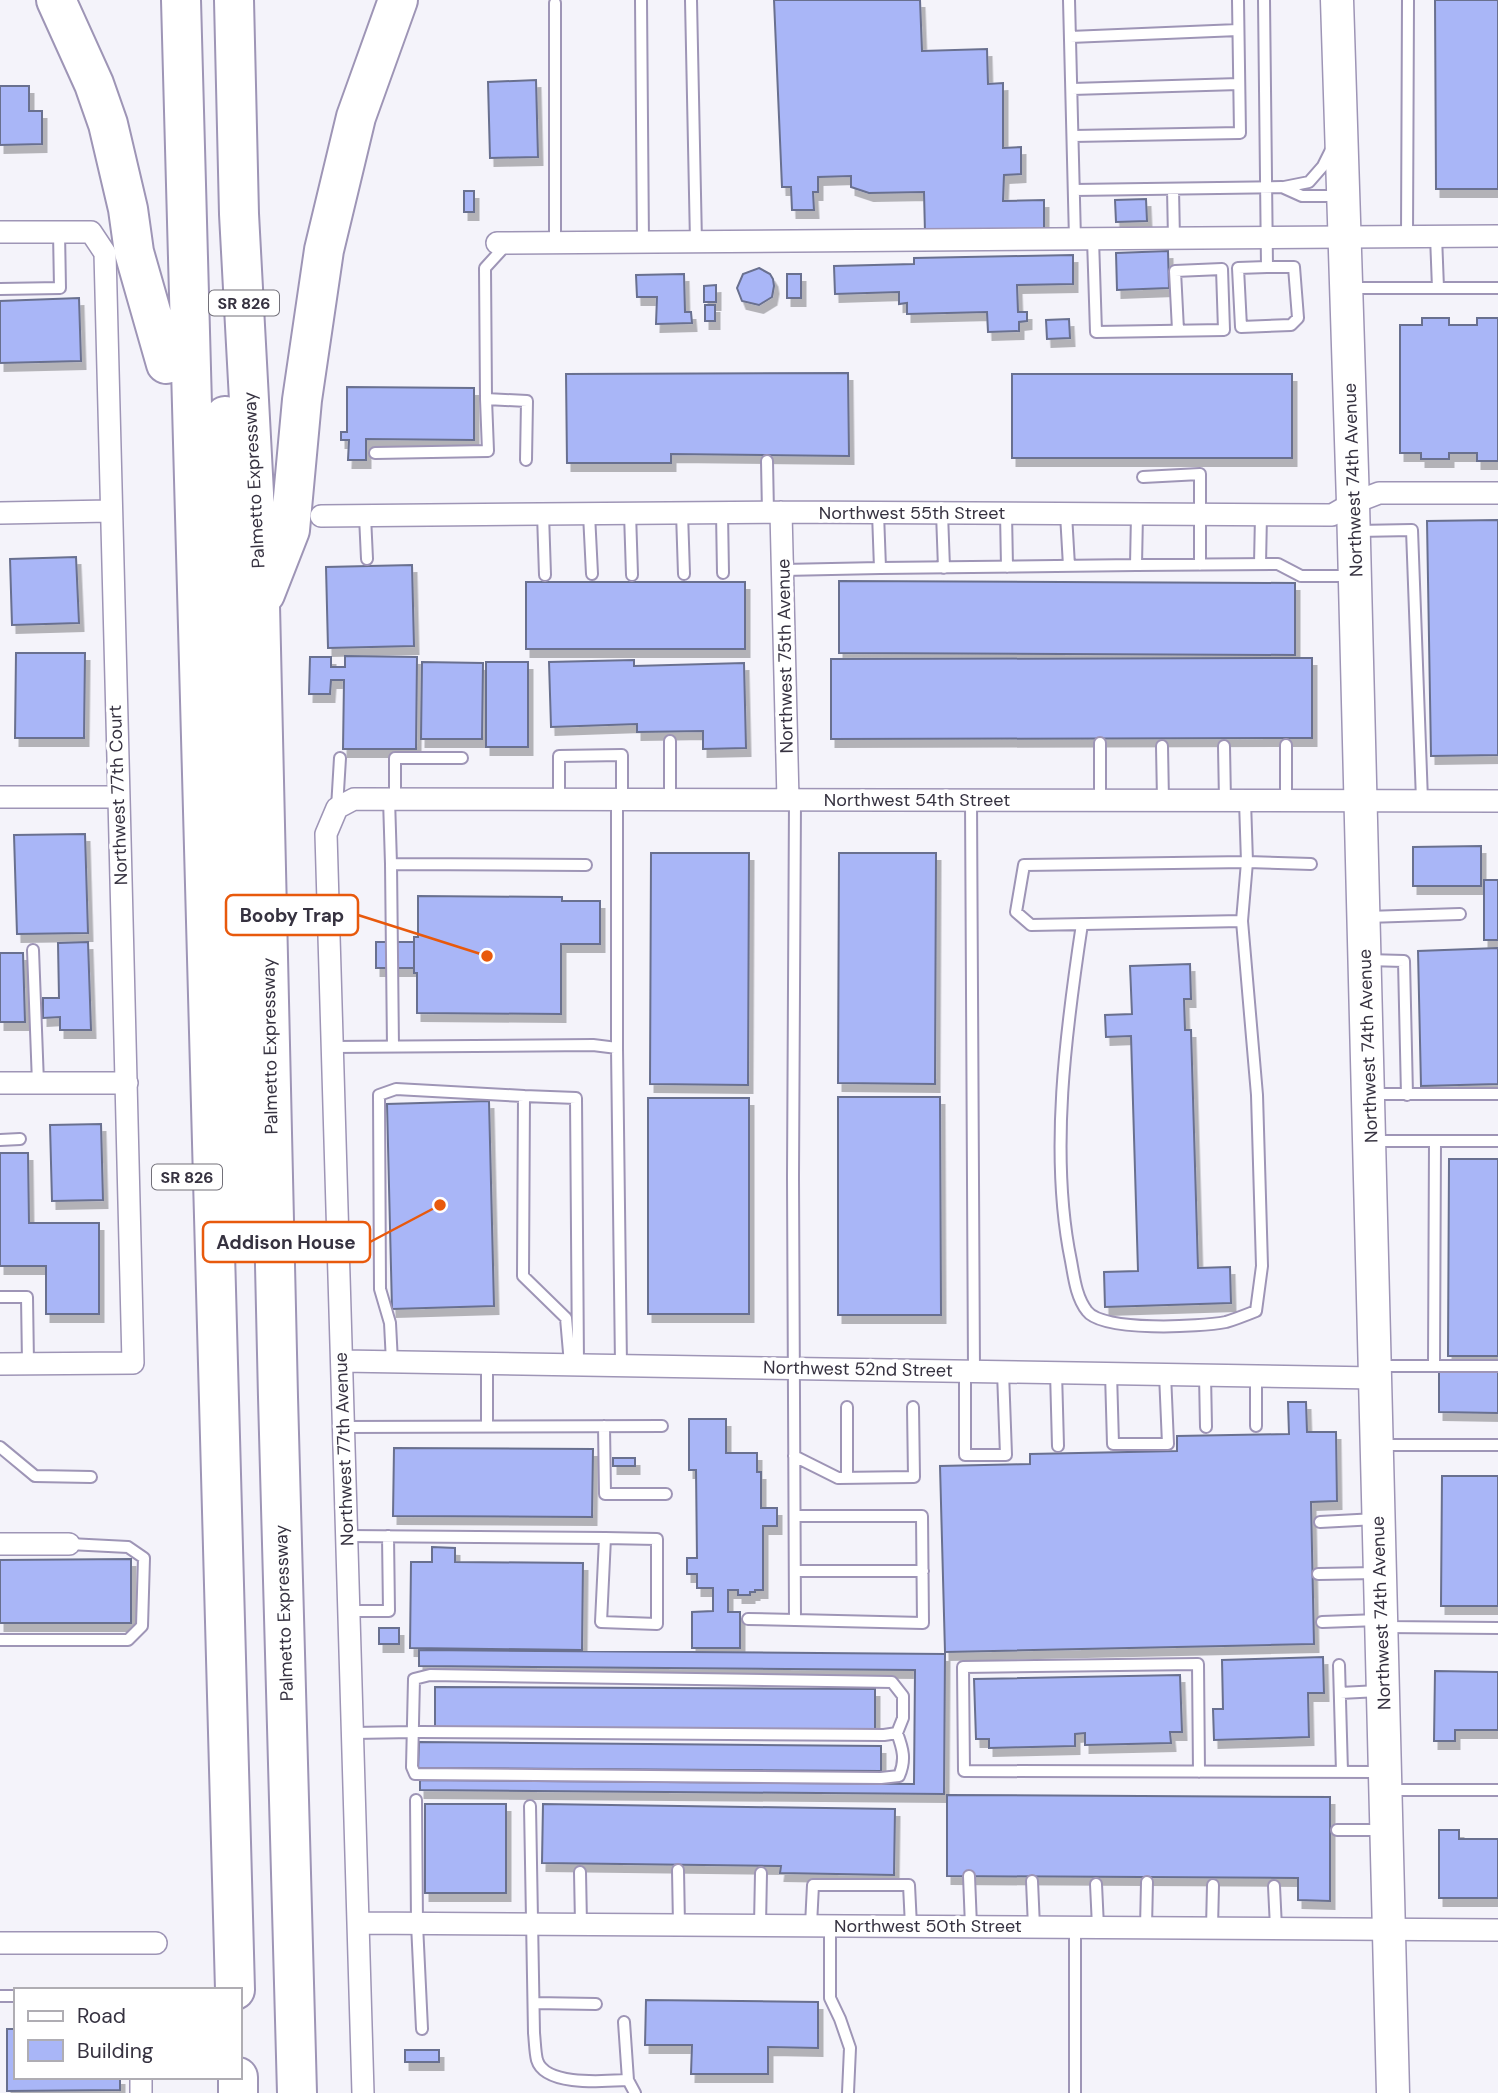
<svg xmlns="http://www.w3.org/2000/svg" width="1498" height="2093" font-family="'DM Sans',sans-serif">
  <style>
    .building { fill: #a9b6f7; stroke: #69708f; stroke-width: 2; filter: url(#shadow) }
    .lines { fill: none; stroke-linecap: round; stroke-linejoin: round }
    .lane-casing { stroke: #9e95b6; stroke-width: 14 }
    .street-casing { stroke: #9e95b6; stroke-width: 24 }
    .secondary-casing { stroke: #9e95b6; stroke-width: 35 }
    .highway-casing { stroke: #9e95b6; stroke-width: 42 }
    .lane { stroke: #fff; stroke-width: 10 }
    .street { stroke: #fff; stroke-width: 21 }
    .secondary { stroke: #fff; stroke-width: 32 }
    .highway { stroke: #fff; stroke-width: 38 }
    .labels { text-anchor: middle; stroke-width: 7; stroke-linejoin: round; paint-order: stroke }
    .shield { fill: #fff; stroke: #727079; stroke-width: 2 }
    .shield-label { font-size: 16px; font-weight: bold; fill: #363240 }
    .street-label { font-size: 18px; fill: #363240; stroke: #fff }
    .leader { fill: none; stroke: #e8590c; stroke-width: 2.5 }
    .callout-dot { fill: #e8590c; stroke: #fff; stroke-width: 2.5 }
    .callout { fill: #fff; stroke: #e8590c; stroke-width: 2.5 }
    .callout-label { font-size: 19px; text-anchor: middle; font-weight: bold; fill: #363240 }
  </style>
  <defs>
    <filter id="shadow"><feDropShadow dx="4.5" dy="8" stdDeviation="0" flood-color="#0004"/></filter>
  </defs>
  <rect width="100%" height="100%" fill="#f4f3fa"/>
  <path class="building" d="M774 0H920L922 51 987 49 988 84 1003 83V148L1021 147V174L1004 175 1003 201 1044 200V233H925L924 192 869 193 851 187V176L818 177V192H813L814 210H792L791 187H782Z
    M1435 0H1498V189H1436Z
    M536 80 538 157 490 158 488 82Z
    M0 86H29V111H42V144L0 145Z
    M464 191H474V212H464Z
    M1146 199 1147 221 1116 222 1115 200Z
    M1168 251 1169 288 1117 290 1116 253Z
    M1073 255V284L1017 285 1018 312H1027V321L1019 322V331L988 332 987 312 907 314V303L899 304V292L835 294 834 266 914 264V258Z
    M759 268 770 274 773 279 774 286 772 297 759 305 742 301 737 288 743 274Z
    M684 274 685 312H691L692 323 656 324 657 297H637L636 275Z
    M787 274H801V298H787Z
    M716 285V302H704V286Z
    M79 298 81 361 0 363V301Z
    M705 305H715V321H705Z
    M1422 318H1449V325H1477V318H1498V461H1477V453H1449V459H1421V453H1400V325H1422Z
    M1069 319 1070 338 1047 339 1046 320Z
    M848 373 849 456 671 454V463H567L566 374Z
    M1012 374H1292V458H1012Z
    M347 387 474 388V440L366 439V460H348L349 440H341V432H347Z
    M1498 520V755L1431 756 1427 521Z
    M76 557 79 623 12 625 10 559Z
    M412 565 414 646 328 648 326 567Z
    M839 581 1295 583V655L839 653Z
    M526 582H745V649H526Z
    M16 653H85L84 738H15Z
    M345 656 417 657 416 749H343L344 680H331L330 694H309L310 657H331V667H345Z
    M1312 658V738L831 739V659Z
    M634 660V666L744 663 746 748 703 749V731L637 732V724L551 727 549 662Z
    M422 662 483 663 482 739H421Z
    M486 662H528V747H486Z
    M85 834 88 933 17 934 14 835Z
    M1481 846V886H1413V847Z
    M651 853H749L748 1085 650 1084Z
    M839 853H936L935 1084 838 1083Z
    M1484 880H1498V940H1484Z
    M418 896 562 897V901H600V944H561V1014L417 1013V973H414V937H418Z
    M88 942 91 1030H60V1017L43 1018V998H59L58 943Z
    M376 942H414V968H376Z
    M1498 948V1084L1421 1086 1418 951Z
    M0 953H23L25 1022H0Z
    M1190 964 1191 999H1184L1185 1030H1191L1198 1268 1230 1267 1231 1303 1105 1307 1104 1272 1138 1271 1131 1036 1106 1037 1105 1015 1132 1014 1130 966Z
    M838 1097H940L941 1315H838Z
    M648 1098H749V1314H648Z
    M489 1101 494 1306 392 1309 387 1104Z
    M101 1124 103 1200 52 1201 50 1125Z
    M0 1153H28L29 1223H99V1314H46V1266H0Z
    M1449 1159H1498V1356H1448Z
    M1439 1372H1498V1413L1439 1412Z
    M1288 1402H1306L1307 1432H1336L1337 1501 1311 1502 1314 1644 945 1652 940 1466 1030 1464V1454L1177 1451V1436L1289 1434Z
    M689 1419H726V1453H757V1472H761V1508H777V1526H763V1590H755V1592H750V1595H738V1590H728V1612H740V1648H692V1612L713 1611V1588H697V1574H687V1558H697L696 1470H689Z
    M394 1448 593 1449 592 1517 393 1516Z
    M613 1458H635V1466H613Z
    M1442 1476H1498V1606H1441Z
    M432 1547 455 1548V1562L583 1563 582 1650 410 1648 411 1562H432Z
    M131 1559V1623H0V1560Z
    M379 1628H399V1644H379Z
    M419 1650 945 1654 944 1794 420 1790V1780L914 1784 915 1670 419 1666Z
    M1323 1657 1324 1693H1308L1309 1737 1214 1740 1213 1709H1223L1222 1660Z
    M1435 1671 1498 1672V1730H1455V1741H1434Z
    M1180 1675 1182 1732H1170L1171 1743 1085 1745V1733L1075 1734V1746L989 1748V1739H976L974 1679Z
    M435 1687 875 1689V1730L435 1727Z
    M419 1742 881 1746V1771L418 1768Z
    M947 1795 1330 1797V1901L1298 1900V1878L947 1876Z
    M425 1804H506V1893H425Z
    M543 1804 895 1809 894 1875 780 1873 781 1866 542 1863Z
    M1439 1830H1459V1839H1498V1898H1439Z
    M646 2000 818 2002V2048L768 2047V2074H691L692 2045H645Z
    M7 2029H16V2077H120V2090L7 2091Z
    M405 2050H439V2062H405Z"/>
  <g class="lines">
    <defs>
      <path id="lane" d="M641 0 643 242
        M691 0 696 242
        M1069 0 1075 239
        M1264 0 1267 267H1294L1298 318 1291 325 1241 327 1238 268 1267 267
        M555 3V242
        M1070 37 1238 30
        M1072 89 1239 84
        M1073 136 1240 133 1238 0
        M1284 187 1309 182 1323 166 1332 148
        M1173 189 1174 239
        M1074 190 1282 187 1302 196H1341
        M1407 236 1408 0
        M1436 236 1438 288
        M1093 239 1096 332 1224 330 1222 269 1175 271 1178 330
        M506 245 485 268 486 399 527 401 526 460
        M1350 288H1498
        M0 289 60 288 59 232
        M375 453 488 451 486 399
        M767 461 768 512
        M1143 477 1200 474V565
        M630 513 632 575
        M682 513 684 574
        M722 513 723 573
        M942 513 944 568
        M1006 513 1007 567
        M543 514 545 575
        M589 514 592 574
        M1066 514 1069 566
        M365 516 367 559
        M1357 531 1412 530 1422 800
        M1260 564 1261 515
        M1136 565 1278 564 1301 576H1351
        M880 568 1136 565 1137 514
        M783 570 880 568 878 513
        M670 741V800
        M1100 743V800
        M1162 746 1163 800
        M1224 746 1225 801
        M389 799 391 864
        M395 799V758H462
        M559 799V756L622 755V799
        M971 800 974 1371
        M1286 800V745
        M1245 801 1247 862 1311 864
        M337 808 340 758
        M1247 862 1242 921 1031 925 1016 912 1024 865Z
        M1367 917 1460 914
        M1082 924C1066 1030 1049 1155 1071 1261 1074 1277 1076 1297 1087 1311 1102 1332 1200 1327 1226 1322 1236 1319 1246 1315 1256 1311L1262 1266 1257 1095 1242 921
        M33 950 38 1083
        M1367 960 1404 961 1407 1095
        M332 1047 593 1045 617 1048V799
        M393 1047 391 864 586 865
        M617 1048 621 1365
        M1371 1094H1498
        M524 1096 576 1098 578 1364
        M0 1140 20 1139
        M1373 1141H1498
        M1435 1141 1434 1366H1498
        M0 1297H27L28 1363
        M392 1362 390 1323 380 1289 379 1095 396 1089 524 1096 523 1276 566 1318 570 1364
        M487 1363V1426
        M1377 1366H1434
        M965 1371V1455H1006L1003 1372
        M1056 1372 1058 1446
        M1111 1373 1113 1444H1168L1165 1374
        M1205 1375 1206 1427
        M1256 1376V1426
        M604 1426 605 1494H666
        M344 1427 662 1426
        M1379 1445H1498
        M0 1447 35 1476 91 1477
        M794 1456 838 1478 914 1477 913 1407
        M847 1478V1407
        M795 1516H922L923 1623 795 1620
        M1320 1522 1376 1519
        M347 1536 605 1538 601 1622 657 1624V1539L605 1538
        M795 1571H923
        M1318 1574 1377 1573
        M349 1611H389L388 1536
        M748 1619 795 1620 793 1177 795 800
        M1322 1622 1379 1620
        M1385 1627 1498 1628
        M0 1640H128L142 1626 144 1558 128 1547 69 1544
        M1339 1665 1342 1772
        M1340 1693 1379 1691
        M353 1733 414 1732H420L884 1735 897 1733 903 1718V1696L892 1682 430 1675 414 1679 412 1767 415 1774 881 1778 899 1776C906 1760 903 1749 897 1733
        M1199 1772 1198 1664 963 1667 964 1771 1383 1772
        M1389 1790H1498
        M416 1800 417 1924 422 2029
        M530 1806 534 2033C535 2042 535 2052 537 2060 545 2087 606 2081 628 2080L624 2022
        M1337 1830H1385
        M678 1870 679 1925
        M580 1872 581 1924
        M969 1876 971 1926
        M1032 1881 1034 1927
        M1096 1884 1098 1927
        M1274 1886 1276 1928
        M760 1925 761 1873
        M811 1925 813 1885H909L911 1926
        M830 1925V1998L840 2019 850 2048 848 2093
        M1075 1927V2093
        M1146 1927 1147 1882
        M1212 1928 1213 1885
        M0 1996H16
        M534 2003 596 2004
        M628 2080 635 2093"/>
      <path id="street" d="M0 232H91L105 253C113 623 126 993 133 1363L0 1364
        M497 243 1498 236
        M781 512 788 800
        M0 513 110 511
        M321 516 781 512 1332 515 1353 503 1379 493H1498
        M0 797H118
        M0 1083H127
        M342 1361 1375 1378
        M0 1544H69
        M358 1923 1498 1930
        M0 1943H156
        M141 2093V2077
        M363 2093 326 834 337 808 354 799 1498 801"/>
      <path id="secondary" d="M1337 0 1353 503 1393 2093"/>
      <path id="highway" d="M56 0 94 84 108 124 128 209 134 252 166 364
        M181 0 235 1990
        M234 0 239 214 260 605 278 1397 297 2093
        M225 416 231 696 247 1209
        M265 594 290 530 302 400 324 250 356 117 398 0
        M238 2077V2093"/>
    </defs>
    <use href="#lane" class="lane-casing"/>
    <use href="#street" class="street-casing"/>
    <use href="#secondary" class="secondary-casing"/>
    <use href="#highway" class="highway-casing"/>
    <use href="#lane" class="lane"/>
    <use href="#street" class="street"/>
    <use href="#secondary" class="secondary"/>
    <use href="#highway" class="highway"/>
  </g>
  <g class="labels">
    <g class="shield">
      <rect x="209" y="290.5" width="70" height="25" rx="5"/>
      <rect x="152" y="1164.5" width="70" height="25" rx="5"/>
    </g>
    <g class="shield-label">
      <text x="244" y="309">SR 826</text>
      <text x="187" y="1183">SR 826</text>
    </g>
    <g class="street-label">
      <text transform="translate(254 480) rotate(-93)" y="6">Palmetto Expressway</text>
      <text transform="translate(1353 480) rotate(-92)" y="6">Northwest 74th Avenue</text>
      <text x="912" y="519">Northwest 55th Street</text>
      <text transform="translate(785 656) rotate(-91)" y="6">Northwest 75th Avenue</text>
      <text transform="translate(118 795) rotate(-92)" y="6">Northwest 77th Court</text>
      <text x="917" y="806">Northwest 54th Street</text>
      <text transform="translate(270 1046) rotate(-91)" y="6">Palmetto Expressway</text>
      <text transform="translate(1368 1046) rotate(-92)" y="6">Northwest 74th Avenue</text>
      <text transform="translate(858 1369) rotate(1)" y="6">Northwest 52nd Street</text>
      <text transform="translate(344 1449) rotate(-92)" y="6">Northwest 77th Avenue</text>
      <text transform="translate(284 1613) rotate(-92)" y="6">Palmetto Expressway</text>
      <text transform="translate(1381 1613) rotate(-92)" y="6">Northwest 74th Avenue</text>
      <text x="928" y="1932">Northwest 50th Street</text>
    </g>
  </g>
  <path class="leader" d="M487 956L358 915M440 1205L370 1242"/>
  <g class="callout-dot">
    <circle cx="487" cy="956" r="7"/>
    <circle cx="440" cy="1205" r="7"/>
  </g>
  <g class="callout">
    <rect x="226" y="895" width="132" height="40" rx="7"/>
    <rect x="203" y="1222" width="167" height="40" rx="7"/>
  </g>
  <g class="callout-label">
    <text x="292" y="922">Booby Trap</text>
    <text x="286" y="1249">Addison House</text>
  </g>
  <rect x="14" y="1988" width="228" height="91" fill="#ffffff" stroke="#afadb3" stroke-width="2"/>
  <rect x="28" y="2011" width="35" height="10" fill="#ffffff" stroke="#afadb3" stroke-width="2"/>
  <text x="77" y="2023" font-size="21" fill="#363240">Road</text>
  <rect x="28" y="2040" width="35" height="21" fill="#a9b6f7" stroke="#afadb3" stroke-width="2"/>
  <text x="77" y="2058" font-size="21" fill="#363240">Building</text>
</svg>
